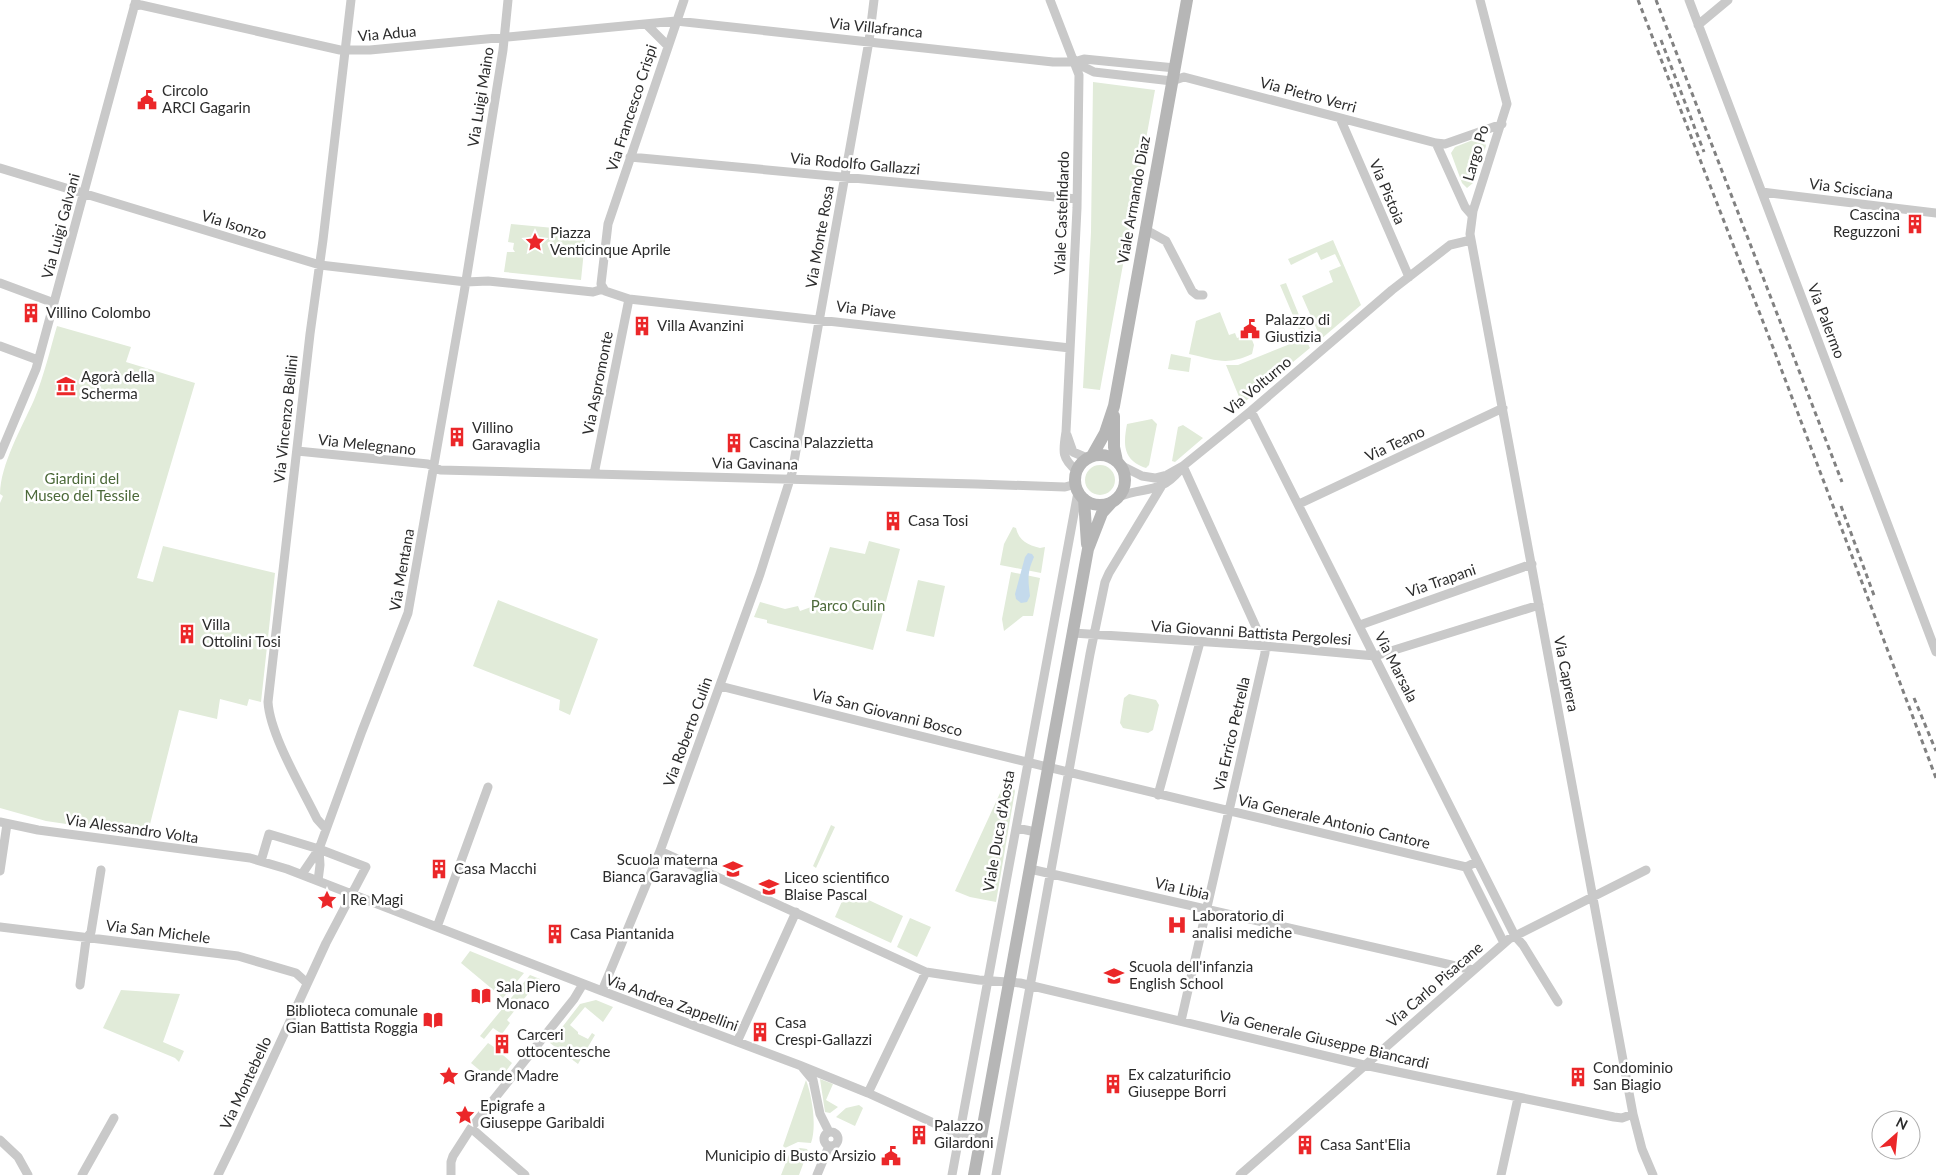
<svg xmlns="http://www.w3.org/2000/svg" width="1936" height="1175" font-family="Lato,sans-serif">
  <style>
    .green { fill: #e1ebd9 }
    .water { fill: #c4daec }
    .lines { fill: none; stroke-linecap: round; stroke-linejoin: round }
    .street { stroke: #c9c9c9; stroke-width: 9 }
    .secondary { stroke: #b6b6b6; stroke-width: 12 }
    .rail { stroke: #818181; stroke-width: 3; stroke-dasharray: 5 4; stroke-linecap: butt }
    .labels { text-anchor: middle; stroke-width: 5; stroke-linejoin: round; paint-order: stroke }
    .street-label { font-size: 15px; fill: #2c2c2c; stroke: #fff }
    .poi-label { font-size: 15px; fill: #2c2c2c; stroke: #fff; text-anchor: start }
    .park-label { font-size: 15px; fill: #4c6939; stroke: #fff }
  </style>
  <rect width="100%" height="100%" fill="#fff"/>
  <path class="green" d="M1093 82 1155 90 1100 390 1083 388 1091 232Z
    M1478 138 1484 139 1486 146 1473 183 1467 188 1462 183 1451 153 1455 147Z
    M511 224 586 231 581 280 504 272 507 252H515L513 249 514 243 508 242Z
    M1333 240 1361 305 1321 339 1302 296 1333 282 1329 271 1341 266 1335 254 1321 260 1317 252 1291 265 1288 259Z
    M1286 283 1305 330 1300 332 1280 285Z
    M1220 312 1229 335 1235 333 1237 338 1246 335 1248 338 1251 337 1254 345 1252 354C1226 366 1217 360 1189 354L1196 321Z
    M57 326 131 347 126 362 195 383 137 578 153 582 163 546 275 573 261 702 249 699 247 706 220 699 217 719 179 710 147 836 46 821 0 808V503L3 496 0 494C0 465 22 427 34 400 44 376 50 350 57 326Z
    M1305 338 1310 348 1242 404 1226 365H1238Z
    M1171 354 1191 358 1189 372 1168 369Z
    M1152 419 1157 424 1149 465 1146 468C1123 460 1123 445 1127 424Z
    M1183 425 1203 438 1175 462 1172 461 1178 427Z
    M1085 480a15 15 0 1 1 30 0a15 15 0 1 1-30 0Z
    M1013 527 1016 528C1019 541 1028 545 1040 548L1045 547 1041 573 1000 565 1004 544Z
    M869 541 900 549 873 650 767 623V620L754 617 760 602 785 609 798 606 800 611 811 607 830 547 865 554Z
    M1011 572 1040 578 1033 616H1023L1004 631 1002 619Z
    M918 580 945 586 934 637 906 631Z
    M498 600 598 639 570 715 559 710 560 700 473 666Z
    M1129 694 1156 700 1159 705 1153 730 1148 733 1123 728 1120 723 1124 698Z
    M1006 780 1012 784 1015 791 996 902 970 897 955 891Z
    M831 825 835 827 816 868 813 866Z
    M847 890 903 916 891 943 835 917Z
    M910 918 931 927 917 957 897 947Z
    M470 951 524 973 503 998 461 963Z
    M530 975 540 979 507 1020 510 1023 502 1034 493 1028 484 1039 480 1036Z
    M121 990 180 994 163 1042 184 1051 179 1062 175 1058 103 1028Z
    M596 1000 613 1007 603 1022 585 1007 570 1025 578 1032V1034L588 1039 592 1033 595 1035 578 1064 550 1043 580 1004Z
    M488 1043 503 1053V1055L512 1063 496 1084 471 1063Z
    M820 1079 833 1084 826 1100 838 1107 830 1113 825 1112Z
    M806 1080C812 1096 817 1126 811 1143L798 1142 785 1148 783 1146Z
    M859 1105 863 1108 855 1126 836 1117 846 1108Z
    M800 1148 807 1149 808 1151 799 1175H781L790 1152Z"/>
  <path class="water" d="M1028 553 1032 554 1034 557C1027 573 1028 579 1030 596L1027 602 1021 603 1016 599 1015 594 1025 557Z"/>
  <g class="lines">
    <path class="street" d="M684 0 608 224 601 284 605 291 629 299 1070 348
      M1050 0 1079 75 1077 208 1066 432C1063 451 1061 458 1077 471
      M1480 0 1507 104 1473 211 1470 234 1633 1114 1642 1149 1653 1175
      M1689 0 1936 652
      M134 6 141 5 340 50H370L676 21 1053 62H1074L1084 59 1175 68
      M646 24 667 45
      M1698 25 1728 0
      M1074 62 1094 72 1172 81 1184 77 1436 143 1445 144 1502 124
      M1340 118 1409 277
      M1436 143 1465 207 1472 215
      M630 157 1077 199
      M0 168 320 265 466 282 488 281 593 292 603 289
      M1762 192 1936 213
      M1146 230 1166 241 1192 291 1197 295H1203
      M0 283 54 303
      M0 346 38 360
      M1251 411 1515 936 1523 945 1558 1002
      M1067 435 1073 452 1087 458
      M297 451 428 464 440 470 976 484 1065 487 1076 484
      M0 455 36 369 136 0
      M1122 466 1142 476 1155 478 1167 475 1183 466 1251 411 1392 290 1450 245 1471 240
      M594 474 629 299
      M1118 497C1145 486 1159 495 1180 470
      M1299 504 1503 408
      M1360 625 1532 564
      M1073 633 1254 645 1375 656 1539 605
      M720 686C968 749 1216 808 1466 867L1476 862
      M1158 795 1200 642
      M0 822 38 830 250 858 287 869 602 991 799 1065 868 1093 960 1135 980 1140
      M1016 828 1036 832
      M326 829 317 819C302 788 270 735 268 702L310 334 323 240 351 0
      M660 851 926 972 979 980 1020 983 1364 1065 1614 1117 1622 1118 1633 1114
      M1466 867 1504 943
      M1030 869 1473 970
      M0 871 7 824
      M302 874 319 849 362 731 408 613 464 293 503 50 508 0
      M318 881 320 865 319 849
      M0 927 238 956 296 973 307 983
      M437 927 488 787
      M80 985 86 940 91 932 101 870
      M602 991 660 851 760 574 792 473 869 41 874 0
      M1181 1021 1265 653V647L1183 466
      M737 1042 796 912
      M803 1068 813 1080 820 1114 829 1132
      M868 1093 926 972
      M471 1128 525 1175
      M824 1139a7 7 0 1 1 14 0a7 7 0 1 1-14 0Z
      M0 1140 18 1157 28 1175
      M82 1175 114 1118
      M218 1175 237 1136 326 943 366 867 319 849 269 834 261 861
      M451 1175V1162L453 1156 471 1128 574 999 583 984
      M817 1175 829 1146
      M952 1175 1078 492
      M996 1175 1090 654 1105 582 1109 573 1161 487
      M1240 1175 1509 939 1646 870
      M1501 1175 1518 1098"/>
    <path class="secondary" d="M1114 416V447L1117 461
      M1075 480a25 25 0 1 1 50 0a25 25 0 1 1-50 0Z
      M1092 456 1105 433 1114 406 1187 0
      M1084 499 1087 544
      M974 1175 1088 549 1102 513 1112 502"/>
    <path class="rail" d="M1638 0 1774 350 1936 778
      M1656 0 1842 482
      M1661 40 1704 152
      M1841 506 1875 598
      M1914 698 1936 751"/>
  </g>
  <defs>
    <symbol id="civic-bare" viewBox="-9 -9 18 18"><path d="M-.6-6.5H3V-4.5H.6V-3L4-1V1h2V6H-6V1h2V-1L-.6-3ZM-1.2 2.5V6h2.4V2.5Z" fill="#eb2729" stroke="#fff" stroke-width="2.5" paint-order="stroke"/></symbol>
    <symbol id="building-bare" viewBox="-9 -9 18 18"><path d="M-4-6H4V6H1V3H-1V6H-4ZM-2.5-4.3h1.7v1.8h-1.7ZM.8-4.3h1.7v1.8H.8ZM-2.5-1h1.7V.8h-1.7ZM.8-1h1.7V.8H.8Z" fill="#eb2729" stroke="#fff" stroke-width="2.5" paint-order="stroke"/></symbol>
    <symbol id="sight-bare" viewBox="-9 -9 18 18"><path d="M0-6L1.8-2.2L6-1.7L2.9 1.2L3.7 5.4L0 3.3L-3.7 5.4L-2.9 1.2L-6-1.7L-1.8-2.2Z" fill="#eb2729" stroke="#fff" stroke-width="2.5" paint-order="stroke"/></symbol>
    <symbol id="museum-bare" viewBox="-9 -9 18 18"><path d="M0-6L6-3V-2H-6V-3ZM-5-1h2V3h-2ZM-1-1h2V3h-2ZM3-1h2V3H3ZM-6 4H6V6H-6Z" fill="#eb2729" stroke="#fff" stroke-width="2.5" paint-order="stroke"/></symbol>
    <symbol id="school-bare" viewBox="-9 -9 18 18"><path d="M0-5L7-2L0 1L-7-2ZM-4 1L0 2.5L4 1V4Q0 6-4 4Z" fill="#eb2729" stroke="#fff" stroke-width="2.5" paint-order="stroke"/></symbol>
    <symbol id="hospital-bare" viewBox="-9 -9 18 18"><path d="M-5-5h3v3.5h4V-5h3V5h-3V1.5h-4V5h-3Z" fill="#eb2729" stroke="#fff" stroke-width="2.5" paint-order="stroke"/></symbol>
    <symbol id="library-bare" viewBox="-9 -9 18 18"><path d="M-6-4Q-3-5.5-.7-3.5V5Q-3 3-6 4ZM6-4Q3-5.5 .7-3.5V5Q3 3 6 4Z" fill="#eb2729" stroke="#fff" stroke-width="2.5" paint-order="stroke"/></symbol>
  </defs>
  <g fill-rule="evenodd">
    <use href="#civic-bare" x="133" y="86" width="28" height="28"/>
    <use href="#building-bare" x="1901" y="210" width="28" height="28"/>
    <use href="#sight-bare" x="521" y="228" width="28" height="28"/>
    <use href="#building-bare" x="17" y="299" width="28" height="28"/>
    <use href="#building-bare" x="628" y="312" width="28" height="28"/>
    <use href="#civic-bare" x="1236" y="315" width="28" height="28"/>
    <use href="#museum-bare" x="52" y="372" width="28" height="28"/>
    <use href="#building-bare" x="443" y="423" width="28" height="28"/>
    <use href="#building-bare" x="720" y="429" width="28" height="28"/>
    <use href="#building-bare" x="879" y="507" width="28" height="28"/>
    <use href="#building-bare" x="173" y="620" width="28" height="28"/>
    <use href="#building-bare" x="425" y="855" width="28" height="28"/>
    <use href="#school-bare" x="719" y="855" width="28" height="28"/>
    <use href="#school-bare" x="755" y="873" width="28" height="28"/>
    <use href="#sight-bare" x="313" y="886" width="28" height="28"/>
    <use href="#hospital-bare" x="1163" y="911" width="28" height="28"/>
    <use href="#building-bare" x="541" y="920" width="28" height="28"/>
    <use href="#school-bare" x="1100" y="962" width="28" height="28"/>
    <use href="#library-bare" x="467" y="982" width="28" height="28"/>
    <use href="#library-bare" x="419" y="1006" width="28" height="28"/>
    <use href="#building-bare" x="746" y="1018" width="28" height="28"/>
    <use href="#building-bare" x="488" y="1030" width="28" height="28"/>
    <use href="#sight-bare" x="435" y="1062" width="28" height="28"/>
    <use href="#building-bare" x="1564" y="1063" width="28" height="28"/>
    <use href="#building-bare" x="1099" y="1070" width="28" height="28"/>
    <use href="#sight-bare" x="451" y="1101" width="28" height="28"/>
    <use href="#building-bare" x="905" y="1121" width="28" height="28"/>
    <use href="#building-bare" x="1291" y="1131" width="28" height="28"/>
    <use href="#civic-bare" x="877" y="1142" width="28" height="28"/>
  </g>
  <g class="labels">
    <g class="street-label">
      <text transform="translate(876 28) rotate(6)" y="5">Via Villafranca</text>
      <text transform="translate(387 34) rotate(-5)" y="5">Via Adua</text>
      <text transform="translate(1308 95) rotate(15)" y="5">Via Pietro Verri</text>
      <text transform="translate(481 97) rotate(-81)" y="5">Via Luigi Maino</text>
      <text transform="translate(632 108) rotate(-72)" y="5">Via Francesco Crispi</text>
      <text transform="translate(1476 153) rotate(-74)" y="5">Largo Po</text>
      <text transform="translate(855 164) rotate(5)" y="5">Via Rodolfo Gallazzi</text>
      <text transform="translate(1851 189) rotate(7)" y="5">Via Scisciana</text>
      <text transform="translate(1387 192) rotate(67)" y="5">Via Pistoia</text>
      <text transform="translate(1134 200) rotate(-80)" y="5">Viale Armando Diaz</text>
      <text transform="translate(1062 213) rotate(-88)" y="5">Viale Castelfidardo</text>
      <text transform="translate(234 225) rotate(17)" y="5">Via Isonzo</text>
      <text transform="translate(61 226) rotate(-75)" y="5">Via Luigi Galvani</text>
      <text transform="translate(820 237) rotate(-80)" y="5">Via Monte Rosa</text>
      <text transform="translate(866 310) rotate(7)" y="5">Via Piave</text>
      <text transform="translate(1826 321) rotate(69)" y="5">Via Palermo</text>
      <text transform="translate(598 383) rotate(-79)" y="5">Via Aspromonte</text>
      <text transform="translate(1258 386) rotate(-40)" y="5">Via Volturno</text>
      <text transform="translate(286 419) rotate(-84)" y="5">Via Vincenzo Bellini</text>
      <text transform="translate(1395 444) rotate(-25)" y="5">Via Teano</text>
      <text transform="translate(367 445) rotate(6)" y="5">Via Melegnano</text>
      <text transform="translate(755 464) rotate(1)" y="5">Via Gavinana</text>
      <text transform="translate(402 570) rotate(-80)" y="5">Via Mentana</text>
      <text transform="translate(1441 581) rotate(-19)" y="5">Via Trapani</text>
      <text transform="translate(1251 633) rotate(4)" y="5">Via Giovanni Battista Pergolesi</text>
      <text transform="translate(1396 667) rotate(63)" y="5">Via Marsala</text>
      <text transform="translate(1566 674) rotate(79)" y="5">Via Caprera</text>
      <text transform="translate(887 713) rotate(14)" y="5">Via San Giovanni Bosco</text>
      <text transform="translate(688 732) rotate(-70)" y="5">Via Roberto Culin</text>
      <text transform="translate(1232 734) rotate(-77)" y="5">Via Errico Petrella</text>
      <text transform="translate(1334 822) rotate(13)" y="5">Via Generale Antonio Cantore</text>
      <text transform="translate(132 829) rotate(8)" y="5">Via Alessandro Volta</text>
      <text transform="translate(999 831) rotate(-80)" y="5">Viale Duca d'Aosta</text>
      <text transform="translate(1182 889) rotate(13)" y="5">Via Libia</text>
      <text transform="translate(158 932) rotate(7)" y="5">Via San Michele</text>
      <text transform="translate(1435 985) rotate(-41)" y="5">Via Carlo Pisacane</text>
      <text transform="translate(672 1003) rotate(20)" y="5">Via Andrea Zappellini</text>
      <text transform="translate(1324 1040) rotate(13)" y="5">Via Generale Giuseppe Biancardi</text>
      <text transform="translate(246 1083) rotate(-65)" y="5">Via Montebello</text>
    </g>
    <g class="poi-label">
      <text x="162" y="96">Circolo<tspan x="162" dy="17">ARCI Gagarin</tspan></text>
      <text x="1900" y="220" text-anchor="end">Cascina<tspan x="1900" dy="17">Reguzzoni</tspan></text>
      <text x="550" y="238">Piazza<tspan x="550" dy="17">Venticinque Aprile</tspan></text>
      <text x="46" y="318">Villino Colombo</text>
      <text x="1265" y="325">Palazzo di<tspan x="1265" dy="17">Giustizia</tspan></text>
      <text x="657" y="331">Villa Avanzini</text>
      <text x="81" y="382">Agorà della<tspan x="81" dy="17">Scherma</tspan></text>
      <text x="472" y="433">Villino<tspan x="472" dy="17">Garavaglia</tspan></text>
      <text x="749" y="448">Cascina Palazzietta</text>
      <text x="908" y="526">Casa Tosi</text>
      <text x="202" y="630">Villa<tspan x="202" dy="17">Ottolini Tosi</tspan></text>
      <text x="718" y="865" text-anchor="end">Scuola materna<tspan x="718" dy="17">Bianca Garavaglia</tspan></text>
      <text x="454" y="874">Casa Macchi</text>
      <text x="784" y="883">Liceo scientifico<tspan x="784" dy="17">Blaise Pascal</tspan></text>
      <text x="342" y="905">I Re Magi</text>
      <text x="1192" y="921">Laboratorio di<tspan x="1192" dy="17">analisi mediche</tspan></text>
      <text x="570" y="939">Casa Piantanida</text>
      <text x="1129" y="972">Scuola dell'infanzia<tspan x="1129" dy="17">English School</tspan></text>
      <text x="496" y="992">Sala Piero<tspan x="496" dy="17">Monaco</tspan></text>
      <text x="418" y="1016" text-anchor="end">Biblioteca comunale<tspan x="418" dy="17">Gian Battista Roggia</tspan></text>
      <text x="775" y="1028">Casa<tspan x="775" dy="17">Crespi-Gallazzi</tspan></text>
      <text x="517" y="1040">Carceri<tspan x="517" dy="17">ottocentesche</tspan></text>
      <text x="1593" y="1073">Condominio<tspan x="1593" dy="17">San Biagio</tspan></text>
      <text x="1128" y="1080">Ex calzaturificio<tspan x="1128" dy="17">Giuseppe Borri</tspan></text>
      <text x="464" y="1081">Grande Madre</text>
      <text x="480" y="1111">Epigrafe a<tspan x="480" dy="17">Giuseppe Garibaldi</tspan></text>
      <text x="934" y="1131">Palazzo<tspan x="934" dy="17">Gilardoni</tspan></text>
      <text x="1320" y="1150">Casa Sant'Elia</text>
      <text x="876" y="1161" text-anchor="end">Municipio di Busto Arsizio</text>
    </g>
    <g class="park-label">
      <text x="82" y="484">Giardini del<tspan x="82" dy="17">Museo del Tessile</tspan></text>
      <text x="848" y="611">Parco Culin</text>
    </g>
  </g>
  <g transform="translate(1896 1135) rotate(27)"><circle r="24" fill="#ffffff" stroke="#ababab"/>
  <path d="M0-4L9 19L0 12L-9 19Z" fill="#eb2729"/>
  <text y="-8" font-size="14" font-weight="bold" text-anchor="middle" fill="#2c2c2c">N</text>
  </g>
</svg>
